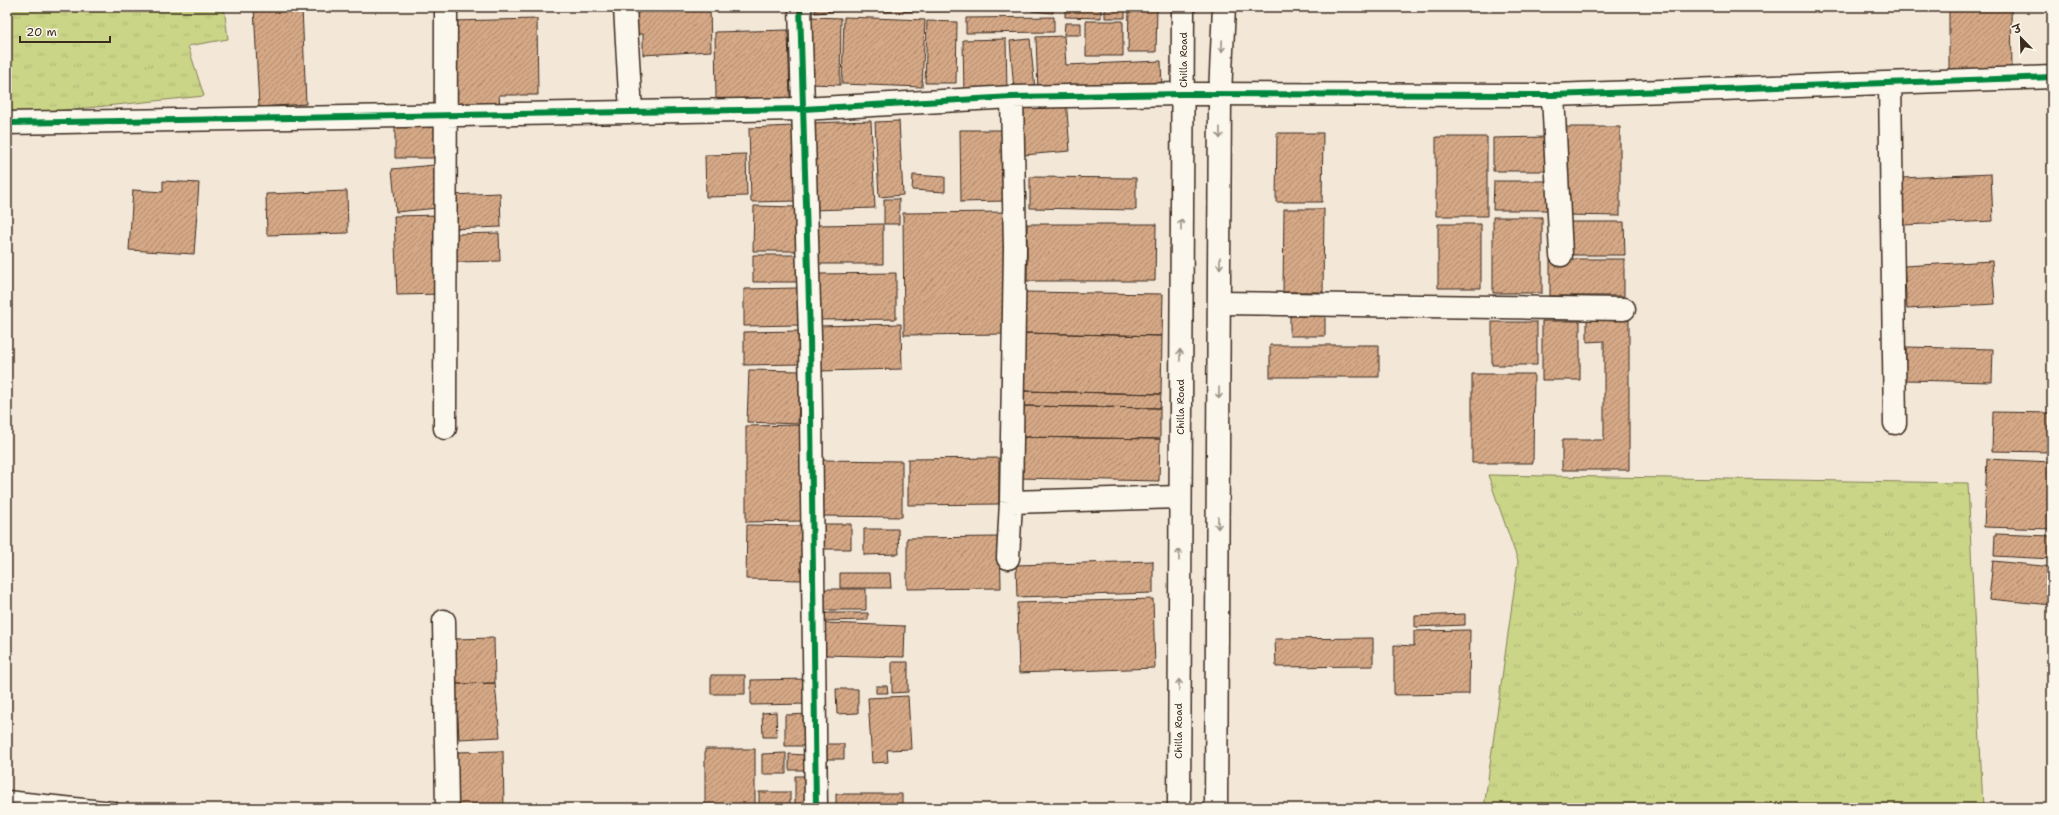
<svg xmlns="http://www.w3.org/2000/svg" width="2059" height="815" font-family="'Shantell Sans','Playpen Sans Deva',sans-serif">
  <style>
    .grass { fill: url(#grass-tufts); stroke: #828053 }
    .building { fill: url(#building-hatch); stroke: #3b2a1e }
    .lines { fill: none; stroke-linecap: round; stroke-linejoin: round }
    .service-casing { stroke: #3b2a1e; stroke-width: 15 }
    .minor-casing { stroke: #3b2a1e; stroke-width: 25 }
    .secondary-casing { stroke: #3b2a1e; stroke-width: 25 }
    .service { stroke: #fbf7ec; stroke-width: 12 }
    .minor { stroke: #fbf7ec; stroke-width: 22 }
    .secondary { stroke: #fbf7ec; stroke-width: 22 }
    .cycleway-casing { stroke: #fbf7ec; stroke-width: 8 }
    .cycleway { stroke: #00873e; stroke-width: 6 }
    .oneway { stroke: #9b9085 }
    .labels { text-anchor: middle; stroke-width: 4; stroke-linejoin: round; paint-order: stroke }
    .street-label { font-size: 10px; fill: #3b2a1e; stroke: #fbf7ec }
  </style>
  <defs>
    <pattern id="grass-tufts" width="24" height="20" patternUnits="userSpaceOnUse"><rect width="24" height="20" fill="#cad588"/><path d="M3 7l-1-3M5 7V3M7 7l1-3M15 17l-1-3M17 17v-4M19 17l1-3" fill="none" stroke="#aeb775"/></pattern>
    <pattern id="building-hatch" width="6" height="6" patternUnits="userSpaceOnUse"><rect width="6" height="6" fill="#d5a886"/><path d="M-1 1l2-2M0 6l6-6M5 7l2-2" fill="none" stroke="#ae896d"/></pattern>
  </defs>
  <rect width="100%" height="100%" fill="#f3e7d8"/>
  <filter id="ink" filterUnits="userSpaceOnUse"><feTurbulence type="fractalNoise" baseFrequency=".025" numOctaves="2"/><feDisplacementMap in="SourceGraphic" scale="8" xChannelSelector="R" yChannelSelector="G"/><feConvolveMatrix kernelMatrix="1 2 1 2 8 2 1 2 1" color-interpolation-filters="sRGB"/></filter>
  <g filter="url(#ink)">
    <path class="grass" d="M7 7H224L228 39 188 46 204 96 7 116Z
      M1488 475 1968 483 1983 808H1484L1518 561Z"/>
    <path class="building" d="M254 7H302L306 104 259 107Z
      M638 7H710L711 51 643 55V34H632L630 13H639Z
      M815 7H877V8L815 13Z
      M884 7H963V11L884 12Z
      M1032 7H1053V13L1032 11Z
      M1065 7H1101V18L1065 17Z
      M1105 7H1125V18H1105Z
      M1129 7H1157L1156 52H1128Z
      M1949 7H2011L2012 70 1949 71Z
      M810 17 841 18 840 85 809 84Z
      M844 17 925 20 922 87 842 84Z
      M1054 17V32L966 33V18Z
      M537 19 538 95H499L500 107 455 108 451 21Z
      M927 21 957 22 956 83H925Z
      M1086 21H1123V56H1086Z
      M1065 23H1081V35H1064Z
      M788 30 790 98 716 100 715 32Z
      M1064 36 1066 65 1161 61 1162 89 1038 94 1036 37Z
      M1006 39 1007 93 964 94 963 40Z
      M1030 39 1035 89 1014 91 1010 41Z
      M1066 98 1070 151 1024 155 1021 109 1045 107Z
      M871 121 875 208 813 210 810 123Z
      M899 121 903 195 879 197 875 122Z
      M395 126 435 127 434 158H395Z
      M793 126 796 201 751 202 749 128Z
      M1565 127H1620V216L1565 215Z
      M960 130H1004L1005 201 961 202Z
      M1277 133H1323L1322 202H1276Z
      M1436 137H1487V216H1436Z
      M1548 137V171H1493V138Z
      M746 154 747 196 706 197 705 155Z
      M434 165 438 208 396 212 392 169Z
      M1991 174 1993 221 1903 225 1901 178Z
      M913 175 945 177V192L912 190Z
      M1030 177 1136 178V210L1030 208Z
      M163 181 199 183 194 254 129 250 133 190 163 192Z
      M1494 181H1547V210H1493Z
      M347 191 348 233 267 235 266 194Z
      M500 193 501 227 451 229 450 195Z
      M884 199H899V224H884Z
      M754 206 797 207 796 251H753Z
      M1284 209H1324L1323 292H1283Z
      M1010 212V334L904 335 903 213Z
      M442 215 444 294 397 295 394 216Z
      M1493 217H1542V293H1493Z
      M1567 222H1624L1625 255H1567Z
      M883 224V264H816V225Z
      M1027 224H1156L1155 281H1027Z
      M1438 224H1481V288H1438Z
      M499 233 500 261 455 262 454 234Z
      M753 255H798V282H753Z
      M1550 259H1624V296H1550Z
      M1992 261 1995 304 1907 309 1904 266Z
      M896 273V319L820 320 819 274Z
      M799 288V325L744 326V289Z
      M1023 292 1163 294 1162 336 1022 333Z
      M1290 316H1325V336H1290Z
      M1587 319H1629V470H1562V440H1604V341L1587 342Z
      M1542 321H1580V380H1542Z
      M1492 322H1537V365H1492Z
      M901 324 902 369 820 371 818 326Z
      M801 331V364L744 365V332Z
      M1022 333 1162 336 1161 394 1021 391Z
      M1270 345H1379V377H1270Z
      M1906 347 1993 349 1992 382 1905 380Z
      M749 370 800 371 798 424 747 422Z
      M1472 374H1534L1533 463H1472Z
      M1021 391 1161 394 1160 408 1020 406Z
      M1020 406 1160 408V439L1020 437Z
      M1993 412 2052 413V452L1992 451Z
      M803 425V521L746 522V426Z
      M1020 437 1160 439 1159 481 1019 478Z
      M999 458V504L908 505V459Z
      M1987 459 2052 462V529L1984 527Z
      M822 460 902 461V517L821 516Z
      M824 524H851V549H824Z
      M747 525 805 526 803 580 746 579Z
      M864 529H898L899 554 864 555Z
      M1995 534 2052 536V559L1994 556Z
      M1000 537 1001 588 907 589V538Z
      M1153 561V593L1017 597 1016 565Z
      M1993 561 2052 567V605L1989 599Z
      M840 573H890L891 588H840Z
      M824 589H866V610H824Z
      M1153 599 1155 668 1019 673 1017 603Z
      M821 613H868V620L821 621Z
      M1465 614V625L1415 627V616Z
      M825 623 905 626 904 657 824 655Z
      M1470 630 1469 694 1394 695V645L1414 646V631Z
      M494 638 495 683 456 684 455 639Z
      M1373 638V666L1276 667 1275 639Z
      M892 662H908V692L892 693Z
      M711 675H745V694H711Z
      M810 679V704L751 705V680Z
      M495 683 500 737 459 739 456 684Z
      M876 686H887L888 693H876Z
      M836 689H858V713L837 714Z
      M908 696 911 749 887 750 888 762 872 763 868 698Z
      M776 712 777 737H763L762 713Z
      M811 714 812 746H785V715Z
      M827 744H844V759H827Z
      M705 749H755V808H705Z
      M503 751 504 808H456L455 752Z
      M786 753V774H762V754Z
      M789 754 804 755V770H789Z
      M795 776H811V808H795Z
      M759 792H790V808H759Z
      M836 794H902V808H836Z"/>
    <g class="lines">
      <defs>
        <path id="service" d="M7 797 113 808"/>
        <path id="minor" d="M625 7 631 112
          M800 7 810 337 816 808
          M1890 83 1895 423
          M1553 95 1561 255
          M7 123 803 109 1012 97 1182 94 1553 95 2052 77
          M1220 303 1624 309
          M445 428 446 7
          M1011 502 1179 497
          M1008 558 1011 502 1015 248 1012 97
          M444 621 447 808"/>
        <path id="secondary" d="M1179 808 1183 7
          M1216 808 1220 94 1224 7"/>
      </defs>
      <use href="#service" class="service-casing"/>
      <use href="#minor" class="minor-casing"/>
      <use href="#secondary" class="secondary-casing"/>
      <use href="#service" class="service"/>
      <use href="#minor" class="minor"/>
      <use href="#secondary" class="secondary"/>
      <defs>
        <path id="cycleway" d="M800 7 810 337 816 808
          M7 123 803 109 1012 97 1182 94 1553 95 2052 77"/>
      </defs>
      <use href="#cycleway" class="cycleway-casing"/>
      <use href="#cycleway" class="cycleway"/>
    </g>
    <defs><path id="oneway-shaft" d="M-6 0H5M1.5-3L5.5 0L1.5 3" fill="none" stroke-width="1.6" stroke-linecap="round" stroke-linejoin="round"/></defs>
    <g class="oneway">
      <use href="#oneway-shaft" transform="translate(1222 46) rotate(92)"/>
      <use href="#oneway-shaft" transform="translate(1220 133) rotate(90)"/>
      <use href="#oneway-shaft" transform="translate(1181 225) rotate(-90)"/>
      <use href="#oneway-shaft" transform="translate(1220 263) rotate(90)"/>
      <use href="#oneway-shaft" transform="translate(1180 355) rotate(-90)"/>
      <use href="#oneway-shaft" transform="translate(1219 393) rotate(91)"/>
      <use href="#oneway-shaft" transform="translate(1218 523) rotate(90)"/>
      <use href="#oneway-shaft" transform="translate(1179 555) rotate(-90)"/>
      <use href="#oneway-shaft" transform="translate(1179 685) rotate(-90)"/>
    </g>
  </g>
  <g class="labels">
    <g class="street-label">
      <text transform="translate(1183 60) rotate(-90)" y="4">Chilla Road</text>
      <text transform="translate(1180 407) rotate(-90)" y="4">Chilla Road</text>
      <text transform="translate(1178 731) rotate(-90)" y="4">Chilla Road</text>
    </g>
  </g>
  <rect width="2059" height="815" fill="none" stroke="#fbf7ec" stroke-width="24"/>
  <rect x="12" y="12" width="2035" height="791" fill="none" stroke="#3b2a1e" stroke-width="1.5" filter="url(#ink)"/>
  <g transform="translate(2021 38) rotate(337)" stroke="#fbf7ec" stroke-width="3" paint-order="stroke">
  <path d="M0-3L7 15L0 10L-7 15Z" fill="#3b2a1e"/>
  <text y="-6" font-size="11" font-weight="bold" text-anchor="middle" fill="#3b2a1e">उ</text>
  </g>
  <path d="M20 36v6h90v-6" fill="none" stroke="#3b2a1e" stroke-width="2"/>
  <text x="26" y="36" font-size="12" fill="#3b2a1e" stroke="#fbf7ec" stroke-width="3" paint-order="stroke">20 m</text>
</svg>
